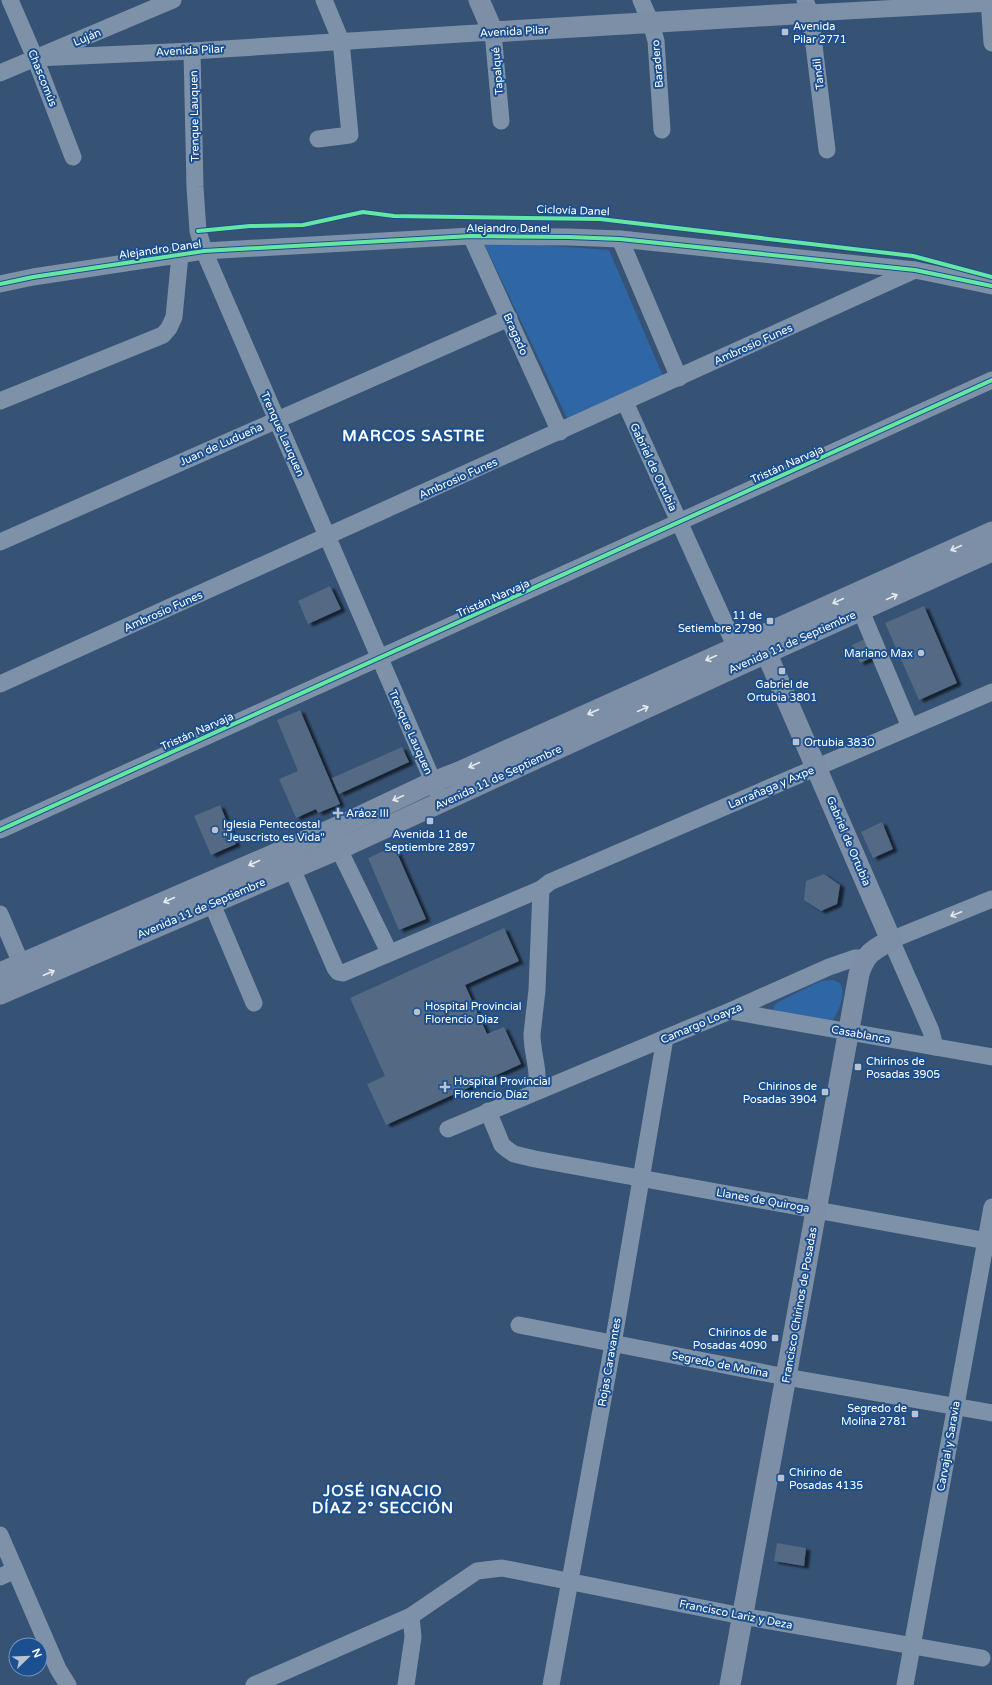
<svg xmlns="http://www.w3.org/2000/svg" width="992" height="1685" viewBox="0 0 992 1685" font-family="'Varela Round',sans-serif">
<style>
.green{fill:#2f66a5}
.building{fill:#526984;filter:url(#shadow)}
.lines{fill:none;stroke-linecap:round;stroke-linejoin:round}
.minor{stroke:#7d92a8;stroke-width:17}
.major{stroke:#7d8ea7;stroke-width:21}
.cycleway-casing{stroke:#1b4f8f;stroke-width:6}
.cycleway{stroke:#66e7a1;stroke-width:4}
.oneway{stroke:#e5e8ed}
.oneway2{stroke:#e5e9ee}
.poi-dot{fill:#b9c2ce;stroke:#1b4f8f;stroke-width:1.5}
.labels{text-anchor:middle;stroke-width:4;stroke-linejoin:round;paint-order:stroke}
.poi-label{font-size:11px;fill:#fff;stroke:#1b4f8f;text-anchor:start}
.street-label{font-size:11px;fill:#fff;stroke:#1b4f8f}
.district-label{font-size:15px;font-weight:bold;letter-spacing:1px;fill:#fff;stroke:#1b4f8f}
</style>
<defs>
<filter id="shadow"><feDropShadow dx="4.5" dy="2.5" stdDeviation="1" flood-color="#0009"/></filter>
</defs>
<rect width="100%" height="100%" fill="#365274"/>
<!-- green -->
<g class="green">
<polygon points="483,241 609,250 663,376 567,418"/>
<path d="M 833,980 C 836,981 840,982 841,985 C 846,993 838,1016 831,1021 L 773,1010 L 774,1006 L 778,1002 L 821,981 Z"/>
</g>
<!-- building -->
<g class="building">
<polygon points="330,586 341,609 308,624 298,601"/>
<polygon points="924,606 957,683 919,700 885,623"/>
<polygon points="865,639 873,657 860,663 852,645"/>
<polygon points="300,710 340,804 318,813 316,809 296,818 279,779 298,771 277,720"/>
<polygon points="402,747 409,762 339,794 332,778"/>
<polygon points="220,805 236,844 211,855 194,816"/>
<polygon points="882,822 893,849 873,858 861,832"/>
<polygon points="394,846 426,919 399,930 368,858"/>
<polygon points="824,874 840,885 837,904 821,911 804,900 806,881"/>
<polygon points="504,928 519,961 465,985 487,1034 504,1027 521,1064 386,1125 367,1084 385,1076 350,998"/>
<polygon points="777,1543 806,1548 804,1566 774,1561"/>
</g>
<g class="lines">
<!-- minor -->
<g class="minor">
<polyline points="10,0 35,58 73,157"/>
<polyline points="641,0 651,23 656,41 662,130"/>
<polyline points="805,0 810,13 827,150"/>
<polyline points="989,0 992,43"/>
<polyline points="810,13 992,3"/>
<polyline points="192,51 195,187 198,231 204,251 438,793"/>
<polyline points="35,58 192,51 493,32 501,121"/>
<polyline points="0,73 173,0"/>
<polyline points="318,139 350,135 341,41 324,0"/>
<polyline points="471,236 560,432"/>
<polyline points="620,239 679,378"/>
<polyline points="0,284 33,277 204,251 471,236 569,237 620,239 915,270 992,286"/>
<polyline points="0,401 163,335 169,328 174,317 180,255"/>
<polyline points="625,402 741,659"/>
<polyline points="0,542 509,318"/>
<polyline points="861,611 910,727"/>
<polyline points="0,684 915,270"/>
<polyline points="0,830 992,380"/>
<polyline points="333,837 389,952"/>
<polyline points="287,857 335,968 338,972 343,973 541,889 550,882 992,692"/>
<polyline points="207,892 254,1003"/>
<polyline points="0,914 26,975"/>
<polyline points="730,1011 992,1057"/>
<polyline points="935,1047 931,1031 891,940 992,899"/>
<path d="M 536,1091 C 540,1069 532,1055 532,1034 L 537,990 L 541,889"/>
<polyline points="488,1111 502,1145 508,1150 514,1154 535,1159 992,1242"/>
<polyline points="448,1129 730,1011 829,967 855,958 866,958"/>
<polyline points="519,1325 786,1377 992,1413"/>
<polyline points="0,1535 58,1669 68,1685"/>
<polyline points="0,1577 15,1570"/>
<polyline points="254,1685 411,1616 477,1571 502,1568 742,1616 982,1658"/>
<polyline points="406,1685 413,1637 411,1616"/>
<polyline points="551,1685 613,1344 665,1038"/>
<polyline points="905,1685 992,1207"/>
</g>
<!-- major -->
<g class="major">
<polyline points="479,0 493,32 810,13"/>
<polyline points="0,973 342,825 433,782 459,772 992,532"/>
<polyline points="0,994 350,844 744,663 992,551"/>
<path d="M 730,1685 L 859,974 C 865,954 873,950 891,940 L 759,636"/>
</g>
<defs>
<g id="cycleway">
<polyline points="198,231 250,226 303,225 363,212 394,216 600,219 913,256 992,277"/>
<polyline points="0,284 33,277 204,251 471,236 569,237 620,239 915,270 992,286"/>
<polyline points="0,830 992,380"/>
</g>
</defs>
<!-- cycleway casing -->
<use href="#cycleway" class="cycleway-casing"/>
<!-- cycleway -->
<use href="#cycleway" class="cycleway"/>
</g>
<!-- one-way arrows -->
<defs><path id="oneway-shaft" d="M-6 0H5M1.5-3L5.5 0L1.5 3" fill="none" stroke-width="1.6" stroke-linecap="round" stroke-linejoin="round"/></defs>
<g class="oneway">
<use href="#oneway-shaft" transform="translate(956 548) rotate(156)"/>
<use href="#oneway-shaft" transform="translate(892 597) rotate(-24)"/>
<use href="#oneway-shaft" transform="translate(838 601) rotate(155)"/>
<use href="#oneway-shaft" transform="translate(711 658) rotate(156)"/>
<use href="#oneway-shaft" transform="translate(643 709) rotate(-25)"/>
<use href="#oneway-shaft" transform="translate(593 712) rotate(156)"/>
<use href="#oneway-shaft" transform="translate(474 765) rotate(156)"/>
<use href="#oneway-shaft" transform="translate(398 798) rotate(155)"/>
<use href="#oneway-shaft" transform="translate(254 863) rotate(156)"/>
<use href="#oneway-shaft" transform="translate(169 900) rotate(156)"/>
<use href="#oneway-shaft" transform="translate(49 973) rotate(-23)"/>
</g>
<use class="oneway2" href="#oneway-shaft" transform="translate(956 914) rotate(158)"/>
<!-- markers -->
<g class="poi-dot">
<rect x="781" y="28" width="8" height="8" rx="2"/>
<rect x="766" y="617" width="8" height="8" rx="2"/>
<circle cx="921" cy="653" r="4"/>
<rect x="778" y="667" width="8" height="8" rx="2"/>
<rect x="792" y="738" width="8" height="8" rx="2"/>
<path d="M336 807h4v4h4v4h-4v4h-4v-4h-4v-4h4z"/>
<rect x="426" y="817" width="8" height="8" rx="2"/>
<circle cx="215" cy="830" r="4"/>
<circle cx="417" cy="1012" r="4"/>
<rect x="854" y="1063" width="8" height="8" rx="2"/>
<path d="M443 1081h4v4h4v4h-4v4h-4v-4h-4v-4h4z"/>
<rect x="821" y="1088" width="8" height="8" rx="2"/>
<rect x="771" y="1334" width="8" height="8" rx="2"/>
<rect x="911" y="1410" width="8" height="8" rx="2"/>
<rect x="777" y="1474" width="8" height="8" rx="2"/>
</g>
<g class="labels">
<!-- poi labels -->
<g class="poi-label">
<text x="793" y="30">Avenida<tspan x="793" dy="13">Pilar 2771</tspan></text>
<text x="762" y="619" text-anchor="end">11 de<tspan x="762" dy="13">Setiembre 2790</tspan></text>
<text x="913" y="657" text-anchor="end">Mariano Max</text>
<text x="782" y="688" text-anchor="middle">Gabriel de<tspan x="782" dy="13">Ortubia 3801</tspan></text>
<text x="804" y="746">Ortubia 3830</text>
<text x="346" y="817">Aráoz III</text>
<text x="223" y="828">Iglesia Pentecostal<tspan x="223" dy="13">"Jeuscristo es Vida"</tspan></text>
<text x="430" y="838" text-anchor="middle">Avenida 11 de<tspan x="430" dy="13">Septiembre 2897</tspan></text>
<text x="425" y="1010">Hospital Provincial<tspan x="425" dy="13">Florencio Diaz</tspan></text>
<text x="866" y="1065">Chirinos de<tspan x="866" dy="13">Posadas 3905</tspan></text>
<text x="454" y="1085">Hospital Provincial<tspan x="454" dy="13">Florencio Díaz</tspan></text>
<text x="817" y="1090" text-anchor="end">Chirinos de<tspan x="817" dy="13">Posadas 3904</tspan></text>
<text x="767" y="1336" text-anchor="end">Chirinos de<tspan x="767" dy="13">Posadas 4090</tspan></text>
<text x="907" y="1412" text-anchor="end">Segredo de<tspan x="907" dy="13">Molina 2781</tspan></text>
<text x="789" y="1476">Chirino de<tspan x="789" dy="13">Posadas 4135</tspan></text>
</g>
<!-- street labels -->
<g class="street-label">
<text transform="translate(514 31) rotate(-3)" y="4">Avenida Pilar</text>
<text transform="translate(87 37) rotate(-23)" y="4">Luján</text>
<text transform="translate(190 50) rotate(-3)" y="4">Avenida Pilar</text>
<text transform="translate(657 64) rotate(-95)" y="4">Baradero</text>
<text transform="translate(497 71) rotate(-95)" y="4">Tapalqué</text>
<text transform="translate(818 74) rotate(-97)" y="4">Tandil</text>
<text transform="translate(43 78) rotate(68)" y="4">Chascomús</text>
<text transform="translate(194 116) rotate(-91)" y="4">Trenque Lauquen</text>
<text transform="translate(573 210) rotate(2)" y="4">Ciclovía Danel</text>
<text x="508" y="232">Alejandro Danel</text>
<text transform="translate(160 249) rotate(-8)" y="4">Alejandro Danel</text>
<text transform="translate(516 334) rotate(66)" y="4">Bragado</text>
<text transform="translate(753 344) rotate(-24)" y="4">Ambrosio Funes</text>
<text transform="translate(283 434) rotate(66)" y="4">Trenque Lauquen</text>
<text transform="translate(221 444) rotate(-24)" y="4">Juan de Ludueña</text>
<text transform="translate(787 464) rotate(-24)" y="4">Tristán Narvaja</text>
<text transform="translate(654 467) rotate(65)" y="4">Gabriel de Ortubia</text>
<text transform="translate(458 478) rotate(-24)" y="4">Ambrosio Funes</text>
<text transform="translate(493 598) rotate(-24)" y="4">Tristán Narvaja</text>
<text transform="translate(163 611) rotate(-24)" y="4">Ambrosio Funes</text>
<text transform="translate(792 642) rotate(-24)" y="4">Avenida 11 de Septiembre</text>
<text transform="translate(197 731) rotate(-24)" y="4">Tristán Narvaja</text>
<text transform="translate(411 732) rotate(66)" y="4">Trenque Lauquen</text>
<text transform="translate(498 777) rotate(-25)" y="4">Avenida 11 de Septiembre</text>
<text transform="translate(771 787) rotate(-23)" y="4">Larrañaga y Axpe</text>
<text transform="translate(849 841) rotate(67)" y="4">Gabriel de Ortubia</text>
<text transform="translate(201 908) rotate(-23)" y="4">Avenida 11 de Septiembre</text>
<text transform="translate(701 1023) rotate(-23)" y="4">Camargo Loayza</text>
<text transform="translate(861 1034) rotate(10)" y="4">Casablanca</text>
<text transform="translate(763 1200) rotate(10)" y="4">Llanes de Quiroga</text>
<text transform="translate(799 1305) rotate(-80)" y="4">Francisco Chirinos de Posadas</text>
<text transform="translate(609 1362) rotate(-80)" y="4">Rojas Caravantes</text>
<text transform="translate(720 1364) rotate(11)" y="4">Segredo de Molina</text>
<text transform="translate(948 1446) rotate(-80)" y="4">Carvajal y Saravia</text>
<text transform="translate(736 1614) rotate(11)" y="4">Francisco Lariz y Deza</text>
</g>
<!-- district labels -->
<g class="district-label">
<text x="414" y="441">MARCOS SASTRE</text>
<text x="383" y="1496">JOSÉ IGNACIO<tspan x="383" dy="17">DÍAZ 2° SECCIÓN</tspan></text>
</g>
</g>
<!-- north arrow -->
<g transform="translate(28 1657) rotate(67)"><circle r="19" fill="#1b4f8f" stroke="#7695bc"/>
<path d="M0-3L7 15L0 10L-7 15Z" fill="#b9c2ce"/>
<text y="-6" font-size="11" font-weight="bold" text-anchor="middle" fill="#ffffff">N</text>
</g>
</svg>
